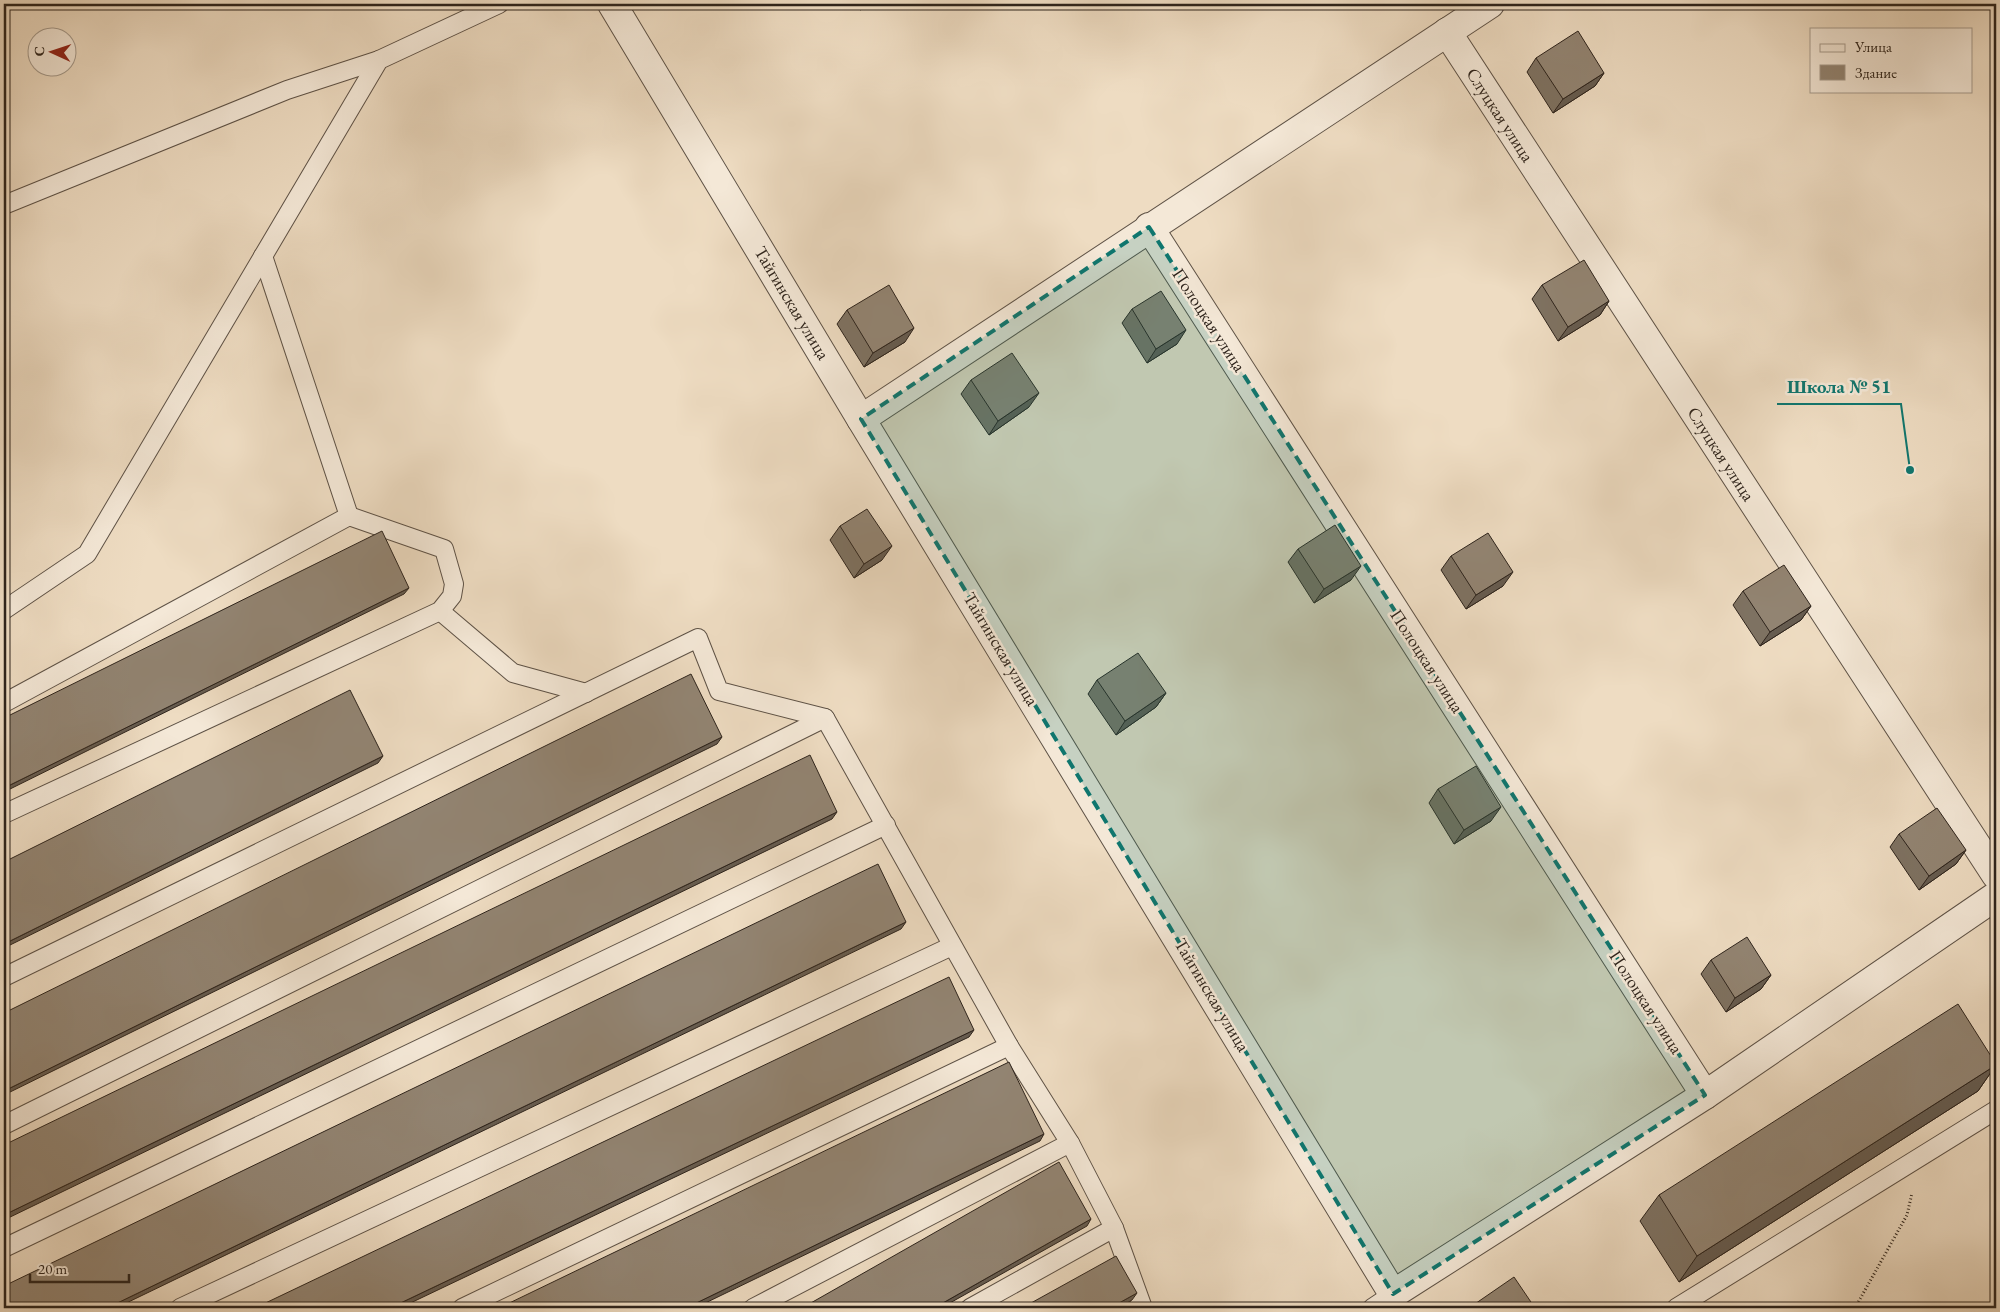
<svg xmlns="http://www.w3.org/2000/svg" width="2000" height="1312" viewBox="0 0 2000 1312" font-family="'EB Garamond',serif">
<style>
.lines{fill:none;stroke-linecap:round;stroke-linejoin:round}
.service-casing{stroke:#5e5246;stroke-width:20}
.minor-casing{stroke:#5e5246;stroke-width:30}
.path{stroke:#2e241c;stroke-width:3;stroke-dasharray:1 2.5;stroke-linecap:butt}
.service{stroke:#f4e8d7;stroke-width:18}
.minor{stroke:#f4e8d7;stroke-width:28}
.wall{fill:#7e7262;stroke:#2e241c}
.shaded-wall{fill:#665c50;stroke:#2e241c}
.building{fill:#928472;stroke:#2e241c}
.marked{fill:#0f766e;fill-opacity:0.2;stroke:#0f766e;stroke-width:4;stroke-dasharray:10 6;stroke-linejoin:round}
.labels{text-anchor:middle;stroke-width:5;stroke-linejoin:round;paint-order:stroke}
.street-label{font-size:18px;fill:#2e241c;stroke:#f4e8d7}
.leader{fill:none;stroke:#0f766e;stroke-width:2}
.callout-dot{fill:#0f766e;stroke:#f4e8d7;stroke-width:2}
.callout-label{font-size:19px;text-anchor:middle;font-weight:bold;fill:#0f766e;stroke:#f4e8d7;stroke-width:5;stroke-linejoin:round;paint-order:stroke}
</style>
<rect width="100%" height="100%" fill="#eedcc2"/>
<filter id="stains"><feTurbulence type="fractalNoise" baseFrequency=".004" numOctaves="4"/><feColorMatrix values="0 0 0 0 .2 0 0 0 0 .09 0 0 0 0 .02 0 0 0 .5 -.17"/></filter>
<radialGradient id="worn" r=".72"><stop offset=".6" stop-color="#630" stop-opacity="0"/><stop offset="1" stop-color="#630" stop-opacity=".3"/></radialGradient>
<g class="lines">
<defs>
<g id="service">
<polyline points="4,205 287,90 379,60"/>
<polyline points="263,256 349,516"/>
<polyline points="4,610 87,554 379,60 499,4"/>
<polyline points="440,611 513,673 586,693"/>
<polyline points="4,703 349,516 444,549 454,584 452,596 440,611 4,814"/>
<polyline points="4,977 698,638 719,691 825,718 1009,1046 1070,1143 1114,1228"/>
<polyline points="4,1125 825,718"/>
<polyline points="4,1248 886,825"/>
<polyline points="180,1308 952,946"/>
<polyline points="462,1308 1009,1046"/>
<polyline points="753,1308 1070,1143"/>
<polyline points="970,1308 1114,1228 1143,1308"/>
<polyline points="1372,1308 1393,1294"/>
<polyline points="1676,1308 1996,1110"/>
</g>
<g id="minor">
<polyline points="612,4 861,419 1393,1294 1705,1095 1996,896"/>
<polyline points="1447,32 1996,875"/>
<polyline points="1149,227 1705,1095"/>
<polyline points="861,419 1490,4"/>
</g>
</defs>
<!-- service casing -->
<use href="#service" class="service-casing"/>
<!-- minor casing -->
<use href="#minor" class="minor-casing"/>
<!-- path -->
<polyline class="path" points="1855,1308 1907,1215 1912,1193"/>
<!-- service -->
<use href="#service" class="service"/>
<!-- minor -->
<use href="#minor" class="minor"/>
</g>
<!-- wall -->
<g class="wall">
<polygon points="855,4 869,4 860,10"/>
<polygon points="1536,58 1604,73 1595,86 1553,113 1527,72"/>
<polygon points="1542,285 1609,301 1600,315 1558,341 1532,299"/>
<polygon points="1132,309 1177,344 1147,363 1122,323"/>
<polygon points="847,310 905,342 864,367 837,324"/>
<polygon points="1996,316 1996,338 1993,320"/>
<polygon points="971,380 1029,407 989,435 961,394"/>
<polygon points="840,526 882,560 854,578 830,540"/>
<polygon points="1298,549 1351,580 1314,603 1288,562"/>
<polygon points="1451,556 1503,586 1466,609 1441,570"/>
<polygon points="1743,591 1811,606 1801,620 1760,646 1733,605"/>
<polygon points="1097,680 1166,693 1156,707 1116,735 1088,694"/>
<polygon points="1438,789 1491,821 1454,844 1429,803"/>
<polygon points="1899,834 1966,850 1956,864 1919,890 1890,847"/>
<polygon points="1711,960 1771,975 1761,989 1726,1012 1701,974"/>
<polygon points="1996,1065 1978,1091 1679,1282 1640,1221 1659,1195"/>
</g>
<!-- shaded-wall -->
<g class="shaded-wall">
<polygon points="865,4 869,4 860,10"/>
<polygon points="1604,73 1595,86 1553,113 1563,99"/>
<polygon points="1609,301 1600,315 1558,341 1568,327"/>
<polygon points="914,328 905,342 864,367 873,353"/>
<polygon points="1186,330 1177,344 1147,363 1156,349"/>
<polygon points="1039,393 1029,407 989,435 998,421"/>
<polygon points="892,546 882,560 854,578 864,564"/>
<polygon points="1361,566 1351,580 1314,603 1324,589"/>
<polygon points="1513,572 1503,586 1466,609 1476,595"/>
<polygon points="409,588 404,594 4,792 4,788"/>
<polygon points="1811,606 1801,620 1760,646 1770,632"/>
<polygon points="1166,693 1156,707 1116,735 1125,721"/>
<polygon points="722,737 717,744 4,1095 4,1091"/>
<polygon points="383,756 378,763 4,948 4,944"/>
<polygon points="1501,807 1491,821 1454,844 1464,830"/>
<polygon points="837,812 832,819 4,1220 4,1215"/>
<polygon points="1966,850 1956,864 1919,890 1929,876"/>
<polygon points="906,922 901,929 116,1308 107,1308"/>
<polygon points="1771,975 1761,989 1726,1012 1735,998"/>
<polygon points="974,1030 969,1037 400,1308 390,1308"/>
<polygon points="1996,1065 1978,1091 1679,1282 1697,1256"/>
<polygon points="1044,1134 1040,1141 695,1308 686,1308"/>
<polygon points="1091,1219 1087,1226 941,1308 934,1308"/>
<polygon points="1137,1293 1132,1300 1118,1308 1110,1308"/>
</g>
<!-- building -->
<g class="building">
<polygon points="1578,31 1604,73 1563,99 1536,58"/>
<polygon points="1584,260 1609,301 1568,327 1542,285"/>
<polygon points="889,285 914,328 873,353 847,310"/>
<polygon points="1161,291 1186,330 1156,349 1132,309"/>
<polygon points="1012,353 1039,393 998,421 971,380"/>
<polygon points="867,509 892,546 864,564 840,526"/>
<polygon points="1335,525 1361,566 1324,589 1298,549"/>
<polygon points="382,531 409,588 4,788 4,718"/>
<polygon points="1488,533 1513,572 1476,595 1451,556"/>
<polygon points="1784,565 1811,606 1770,632 1743,591"/>
<polygon points="1138,653 1166,693 1125,721 1097,680"/>
<polygon points="691,674 722,737 4,1091 4,1013"/>
<polygon points="350,690 383,756 4,944 4,862"/>
<polygon points="810,755 837,812 4,1215 4,1145"/>
<polygon points="1476,766 1501,807 1464,830 1438,789"/>
<polygon points="1937,808 1966,850 1929,876 1899,834"/>
<polygon points="878,864 906,922 107,1308 4,1308 4,1286"/>
<polygon points="1747,937 1771,975 1735,998 1711,960"/>
<polygon points="949,977 974,1030 390,1308 255,1308"/>
<polygon points="1958,1004 1996,1064 1996,1065 1697,1256 1659,1195"/>
<polygon points="1009,1062 1044,1134 686,1308 499,1308"/>
<polygon points="1059,1162 1091,1219 934,1308 802,1308"/>
<polygon points="1116,1256 1137,1293 1110,1308 1022,1308"/>
<polygon points="1514,1277 1535,1308 1469,1308"/>
</g>
<!-- marked area -->
<path class="marked" d="M 1149,227 L 1705,1095 L 1393,1294 L 861,419 Z"/>
<g class="labels">
<!-- street labels -->
<g class="street-label">
<text transform="translate(1500 115) rotate(57)" y="6">Слуцкая улица</text>
<text transform="translate(792 303) rotate(59)" y="6">Тайгинская улица</text>
<text transform="translate(1209 320) rotate(57)" y="6">Полоцкая улица</text>
<text transform="translate(1721 454) rotate(57)" y="6">Слуцкая улица</text>
<text transform="translate(1001 649) rotate(59)" y="6">Тайгинская улица</text>
<text transform="translate(1427 661) rotate(57)" y="6">Полоцкая улица</text>
<text transform="translate(1212 995) rotate(59)" y="6">Тайгинская улица</text>
<text transform="translate(1646 1002) rotate(57)" y="6">Полоцкая улица</text>
</g>
</g>
<!-- callouts -->
<path class="leader" d="M1910 470L1901 404H1777"/>
<circle class="callout-dot" cx="1910" cy="470" r="5"/>
<g class="callout-label">
<text x="1839" y="393">Школа № 51</text>
</g>
<!-- margin -->
<rect width="2000" height="1312" fill="none" stroke="#eedcc2" stroke-width="20"/>
<rect x="5" y="5" width="1990" height="1302" fill="none" stroke="#2e241c" stroke-width="2.5"/>
<rect x="10" y="10" width="1980" height="1292" fill="none" stroke="#2e241c"/>
<!-- legend -->
<rect x="1810" y="28" width="162" height="65" fill="#f4e8d7" stroke="#a59a8c"/>
<rect x="1820" y="44" width="25" height="8" fill="#f4e8d7" stroke="#a59a8c"/>
<text x="1855" y="52" font-size="15" fill="#2e241c">Улица</text>
<rect x="1820" y="65" width="25" height="15" fill="#928472" stroke="#a59a8c"/>
<text x="1855" y="78" font-size="15" fill="#2e241c">Здание</text>
<!-- north arrow -->
<g transform="translate(52 52) rotate(273)"><circle r="24" fill="#f4e8d7" stroke="#a59a8c"/>
<path d="M0-4L9 19L0 12L-9 19Z" fill="#8f2418"/>
<text y="-8" font-size="14" font-weight="bold" text-anchor="middle" fill="#2e241c">С</text>
</g>
<!-- scale -->
<path d="M30 1274v8h99v-8" fill="none" stroke="#2e241c" stroke-width="2.5"/>
<text x="38" y="1274" font-size="15" fill="#2e241c" stroke="#f4e8d7" stroke-width="4" paint-order="stroke">20 m</text>
<rect width="100%" height="100%" filter="url(#stains)"/>
<rect width="100%" height="100%" fill="url(#worn)"/>
</svg>
